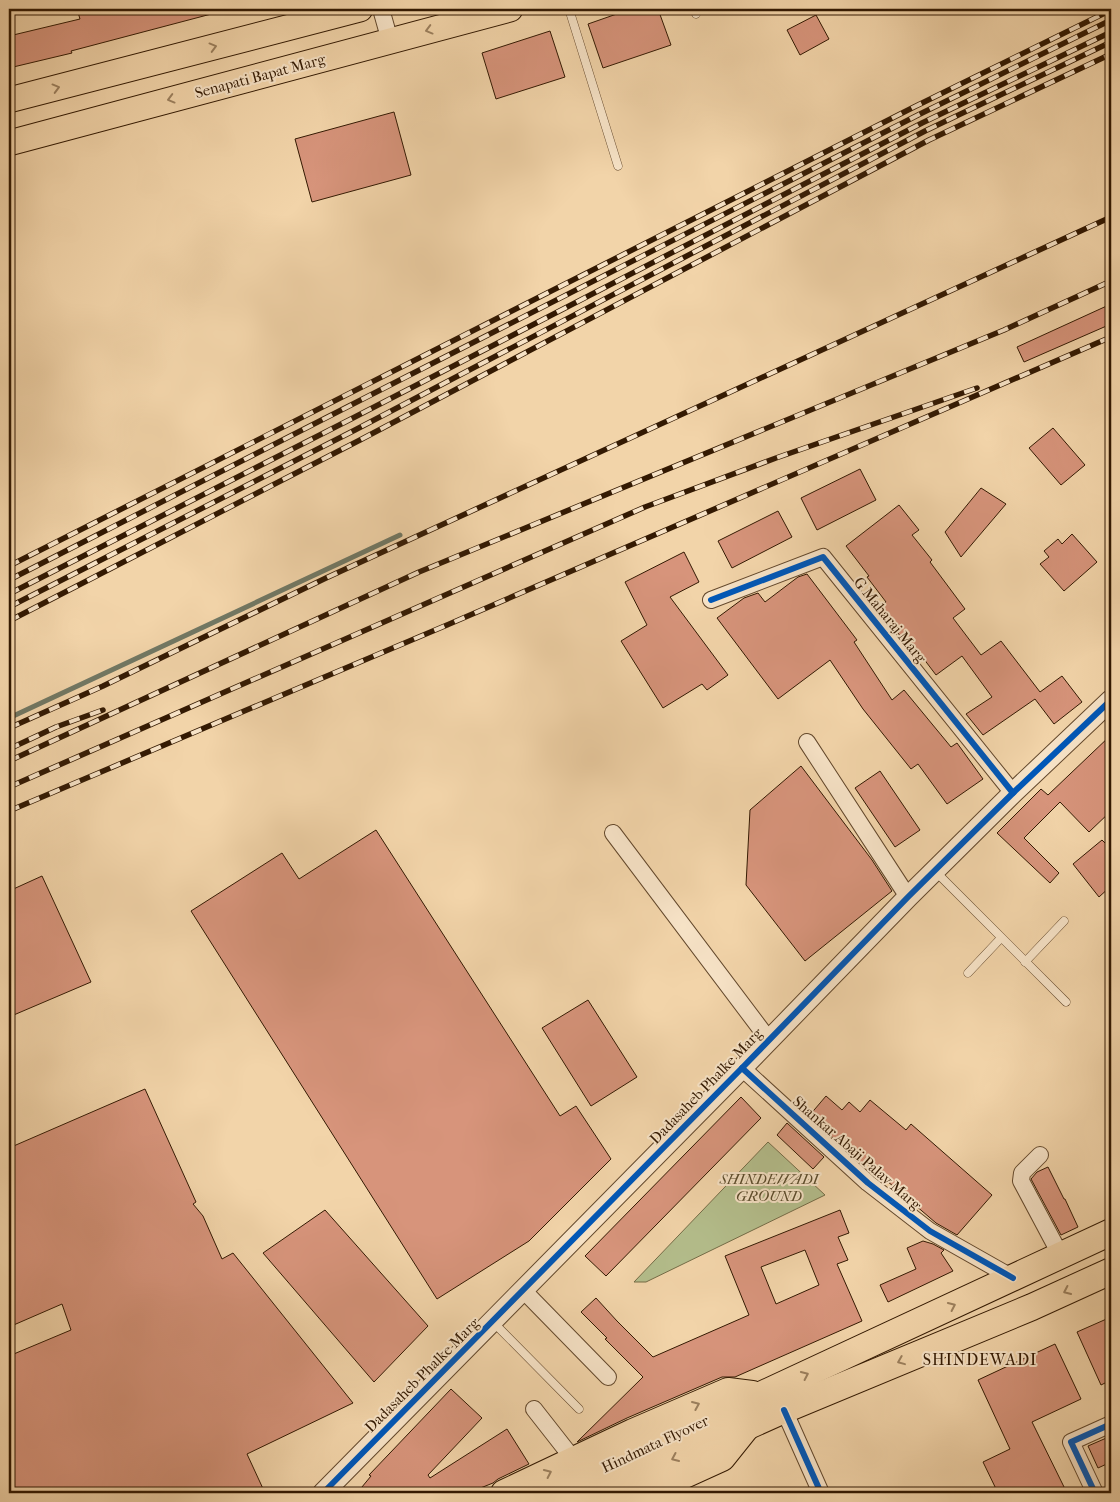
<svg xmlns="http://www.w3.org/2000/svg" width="1120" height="1502" viewBox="0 0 1120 1502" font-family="'IM FELL French Canon',serif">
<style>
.green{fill:#b4be8c;stroke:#746c47}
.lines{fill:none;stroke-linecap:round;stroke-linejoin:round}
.stream{stroke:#717864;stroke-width:5}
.building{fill:#d7947b;stroke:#331902;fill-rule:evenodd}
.service-casing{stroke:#63482c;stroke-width:9}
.minor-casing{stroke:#63482c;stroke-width:18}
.tertiary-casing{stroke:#63482c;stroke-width:22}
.primary-casing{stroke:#331902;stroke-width:27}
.trunk-casing{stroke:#331902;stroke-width:28}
.service{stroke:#f7e3c7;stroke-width:8}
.minor{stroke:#f7e3c7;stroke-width:16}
.tertiary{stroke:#f7e3c7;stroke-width:20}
.primary{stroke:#f2d4a9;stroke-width:25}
.trunk{stroke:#f2d4a9;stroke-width:26}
.rail-casing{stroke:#331902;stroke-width:5.5}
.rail{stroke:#f7e3c7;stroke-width:4;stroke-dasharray:11;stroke-linecap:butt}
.cycleway-casing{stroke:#f7e3c7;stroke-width:9}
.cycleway{stroke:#0057b8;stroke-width:6}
.oneway{stroke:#9c805e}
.labels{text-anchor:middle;stroke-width:4;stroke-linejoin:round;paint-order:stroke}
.street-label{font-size:15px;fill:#331902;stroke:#f7e3c7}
.park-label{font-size:15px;font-style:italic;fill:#5a4b2b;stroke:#f7e3c7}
.neighbourhood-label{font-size:16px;letter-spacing:1px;fill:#331902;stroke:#f7e3c7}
</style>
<rect width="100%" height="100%" fill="#f2d4a9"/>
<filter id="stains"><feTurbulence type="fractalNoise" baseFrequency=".004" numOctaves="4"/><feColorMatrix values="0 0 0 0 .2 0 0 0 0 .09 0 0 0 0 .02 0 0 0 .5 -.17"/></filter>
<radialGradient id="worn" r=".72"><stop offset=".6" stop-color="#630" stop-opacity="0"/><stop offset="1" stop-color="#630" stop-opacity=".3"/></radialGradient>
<!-- green -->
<polygon class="green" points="768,1142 825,1195 646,1282 634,1282"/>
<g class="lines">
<!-- stream -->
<polyline class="stream" points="9,718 400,535"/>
</g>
<!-- building -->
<g class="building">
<polygon points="77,9 215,9 215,13 71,51 72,53 9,68 9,36 80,19"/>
<polygon points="631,9 658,9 671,45 603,68 588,24"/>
<polygon points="816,15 829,39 800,55 787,30"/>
<polygon points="550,31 565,77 496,99 482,53"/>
<polygon points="394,112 411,175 312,202 295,139"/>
<polygon points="1111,304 1111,324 1024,362 1017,347"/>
<polygon points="1053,428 1085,465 1061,485 1029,448"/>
<polygon points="860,469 876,500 817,530 801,498"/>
<polygon points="981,488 1006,504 961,557 945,532"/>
<polygon points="899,505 919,530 912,535 932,560 930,562 965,609 953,618 981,655 1001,641 1040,692 1062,676 1082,702 1054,724 1035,699 983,735 966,714 992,697 962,656 936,675 914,646 910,649 879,608 886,602 867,577 869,576 846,546"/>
<polygon points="778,511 792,537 732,568 718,541"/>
<polygon points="1072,534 1097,562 1064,591 1040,564 1049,557 1044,551 1058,539 1062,544"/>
<polygon points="684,552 699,582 670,597 728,675 707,690 702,684 663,708 621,641 647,625 625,582"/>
<polygon points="807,574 857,640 854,642 892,700 904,690 951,747 957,743 983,779 947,804 918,764 911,769 863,709 830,660 778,699 717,618 744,598 758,593 765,602 798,577"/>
<polygon points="1111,735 1111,811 1089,832 1060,802 1024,838 1059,873 1050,883 997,833 1041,789 1048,795"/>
<polygon points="801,766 872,860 892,891 805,961 746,885 750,810"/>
<polygon points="880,771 920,830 895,847 855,788"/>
<polygon points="376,830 560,1116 576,1106 611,1159 529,1241 437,1299 191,911 282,853 299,879"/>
<polygon points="1102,840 1111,849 1111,886 1099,897 1073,864"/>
<polygon points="42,876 91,982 9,1017 9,891"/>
<polygon points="588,1000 637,1077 591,1106 542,1028"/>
<polygon points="145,1089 196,1202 193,1204 203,1216 222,1259 233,1253 353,1403 247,1454 265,1493 9,1493 9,1356 71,1330 62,1304 9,1327 9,1148"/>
<polygon points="826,1096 842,1110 849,1102 860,1112 870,1100 906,1130 911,1124 992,1195 957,1235 936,1223 866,1163 864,1166 809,1116"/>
<polygon points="741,1097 761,1118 606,1276 585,1256"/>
<polygon points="787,1123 824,1157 813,1169 777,1135"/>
<polygon points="1048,1167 1064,1199 1065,1199 1078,1227 1061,1235 1031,1179 1037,1172"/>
<polygon points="325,1210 428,1326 374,1382 263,1253"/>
<path d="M 840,1210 L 849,1233 L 838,1237 L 848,1260 L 837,1264 L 862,1321 L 735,1377 L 722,1377 L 627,1418 L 577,1442 L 643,1377 L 605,1339 L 607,1338 L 581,1312 L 596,1298 L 617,1321 L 653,1357 L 749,1315 L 725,1256 ZM 805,1250 L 819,1285 L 776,1304 L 761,1267 Z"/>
<polygon points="923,1241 933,1244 944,1250 941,1253 953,1271 888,1302 880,1285 916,1269 907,1248"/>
<polygon points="1111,1317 1111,1380 1101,1385 1077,1332"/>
<polygon points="1055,1344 1081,1399 1032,1422 1067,1493 998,1493 983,1462 1010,1449 978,1380"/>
<polygon points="451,1389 482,1418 428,1475 430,1478 507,1429 529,1464 498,1479 493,1483 468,1493 357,1493 371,1476 369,1475"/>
<polygon points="1111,1436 1111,1462 1098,1468 1088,1446"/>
</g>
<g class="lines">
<defs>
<g id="service">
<polyline points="569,9 618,166"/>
<polyline points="695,9 696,14"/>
<polyline points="936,872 1066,1002"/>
<polyline points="1025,962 1064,921"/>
<polyline points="968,973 1001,938"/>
<polyline points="493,1322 579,1409"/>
</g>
<g id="minor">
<polyline points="381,9 390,41"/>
<polyline points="711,600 823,557 1013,793"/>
<polyline points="807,742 908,897"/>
<polyline points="613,833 769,1040"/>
<polyline points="742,1068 868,1183 930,1231 1013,1278"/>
<polyline points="1040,1155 1022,1173 1021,1181 1061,1256"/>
<polyline points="523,1290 608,1377"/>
<polyline points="534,1409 574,1460"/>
<polyline points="784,1410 821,1493"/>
<polyline points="1095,1493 1071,1442 1111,1424"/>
</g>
<polyline id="tertiary" points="323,1493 742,1068 908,897 1013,793 1111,700"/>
<g id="primary">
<polyline points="9,100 360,9"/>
<polyline points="9,143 510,9"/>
</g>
<g id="trunk">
<polyline points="504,1493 633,1432 728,1391 752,1394"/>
<polyline points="550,1493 1111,1232"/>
<polyline points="599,1493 784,1410 1032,1307 1111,1271"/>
<polyline points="645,1493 722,1458 746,1428"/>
</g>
</defs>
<!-- service casing -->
<use href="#service" class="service-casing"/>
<!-- minor casing -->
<use href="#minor" class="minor-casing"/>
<!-- tertiary casing -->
<use href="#tertiary" class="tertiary-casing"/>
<!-- primary casing -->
<use href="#primary" class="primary-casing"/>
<!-- trunk casing -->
<use href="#trunk" class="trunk-casing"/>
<!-- service -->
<use href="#service" class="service"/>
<!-- minor -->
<use href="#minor" class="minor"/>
<!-- tertiary -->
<use href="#tertiary" class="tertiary"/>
<!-- primary -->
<use href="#primary" class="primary"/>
<!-- trunk -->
<use href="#trunk" class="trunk"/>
<defs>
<g id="rail">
<polyline points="9,566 914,107 1111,10"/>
<polyline points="9,580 918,115 1111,20"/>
<polyline points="9,594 351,419 922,123 1111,32"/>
<polyline points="9,607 355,430 925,131 1111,42"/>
<polyline points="9,621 360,440 929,140 1111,54"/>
<polyline points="9,728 103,686 326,578 1111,217"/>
<polyline points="9,749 56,727 103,710"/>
<polyline points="9,761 419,572 1004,330 1111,281"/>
<polyline points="9,787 645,507 776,458 977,388"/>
<polyline points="9,811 447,625 1111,337"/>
</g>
</defs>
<!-- rail casing -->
<use href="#rail" class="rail-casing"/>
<!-- rail -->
<use href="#rail" class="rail"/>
<defs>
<g id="cycleway">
<polyline points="711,600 823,557 1013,793"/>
<polyline points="742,1068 868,1183 930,1231 1013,1278"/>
<polyline points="784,1410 821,1493"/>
<polyline points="323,1493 742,1068 908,897 1013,793 1111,700"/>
<polyline points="1095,1493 1071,1442 1111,1424"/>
</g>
</defs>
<!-- cycleway casing -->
<use href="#cycleway" class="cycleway-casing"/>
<!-- cycleway -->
<use href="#cycleway" class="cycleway"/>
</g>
<!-- one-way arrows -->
<defs><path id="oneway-chevron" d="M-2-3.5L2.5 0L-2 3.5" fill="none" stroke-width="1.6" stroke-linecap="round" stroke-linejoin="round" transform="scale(1.25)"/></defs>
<g class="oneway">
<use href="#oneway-chevron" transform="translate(429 30) rotate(165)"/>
<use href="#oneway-chevron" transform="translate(213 47) rotate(-15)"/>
<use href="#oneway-chevron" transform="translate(56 88) rotate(-15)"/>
<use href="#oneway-chevron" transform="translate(171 99) rotate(165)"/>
<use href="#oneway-chevron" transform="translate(1067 1291) rotate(155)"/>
<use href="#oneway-chevron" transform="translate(952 1306) rotate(-25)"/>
<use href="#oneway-chevron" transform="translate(901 1361) rotate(158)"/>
<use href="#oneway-chevron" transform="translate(805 1375) rotate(-25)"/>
<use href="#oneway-chevron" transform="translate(696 1405) rotate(-23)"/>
<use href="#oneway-chevron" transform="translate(675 1458) rotate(156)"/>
<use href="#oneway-chevron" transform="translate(548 1473) rotate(-25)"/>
</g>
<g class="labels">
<!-- street labels -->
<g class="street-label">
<text transform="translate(260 76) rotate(-15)" y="5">Senapati Bapat Marg</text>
<text transform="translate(890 620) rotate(51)" y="5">G Maharaj Marg</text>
<text transform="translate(706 1086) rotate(-46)" y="5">Dadasaheb Phalke Marg</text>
<text transform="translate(857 1153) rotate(41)" y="5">Shankar Abaji Palav Marg</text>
<text transform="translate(422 1375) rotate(-45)" y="5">Dadasaheb Phalke Marg</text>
<text transform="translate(655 1444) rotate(-25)" y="5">Hindmata Flyover</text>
</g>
<!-- park labels -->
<g class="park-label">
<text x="769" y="1184">SHINDEWADI<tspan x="769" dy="17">GROUND</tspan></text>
</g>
<!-- neighbourhood labels -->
<g class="neighbourhood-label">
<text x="980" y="1365">SHINDEWADI</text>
</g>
</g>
<!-- margin -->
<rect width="1120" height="1502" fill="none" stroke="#f2d4a9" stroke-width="30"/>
<rect x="10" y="10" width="1100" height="1482" fill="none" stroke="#331902" stroke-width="2.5"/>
<rect x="15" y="15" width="1090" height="1472" fill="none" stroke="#331902"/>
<rect width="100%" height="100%" filter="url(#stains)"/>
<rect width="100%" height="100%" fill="url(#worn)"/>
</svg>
